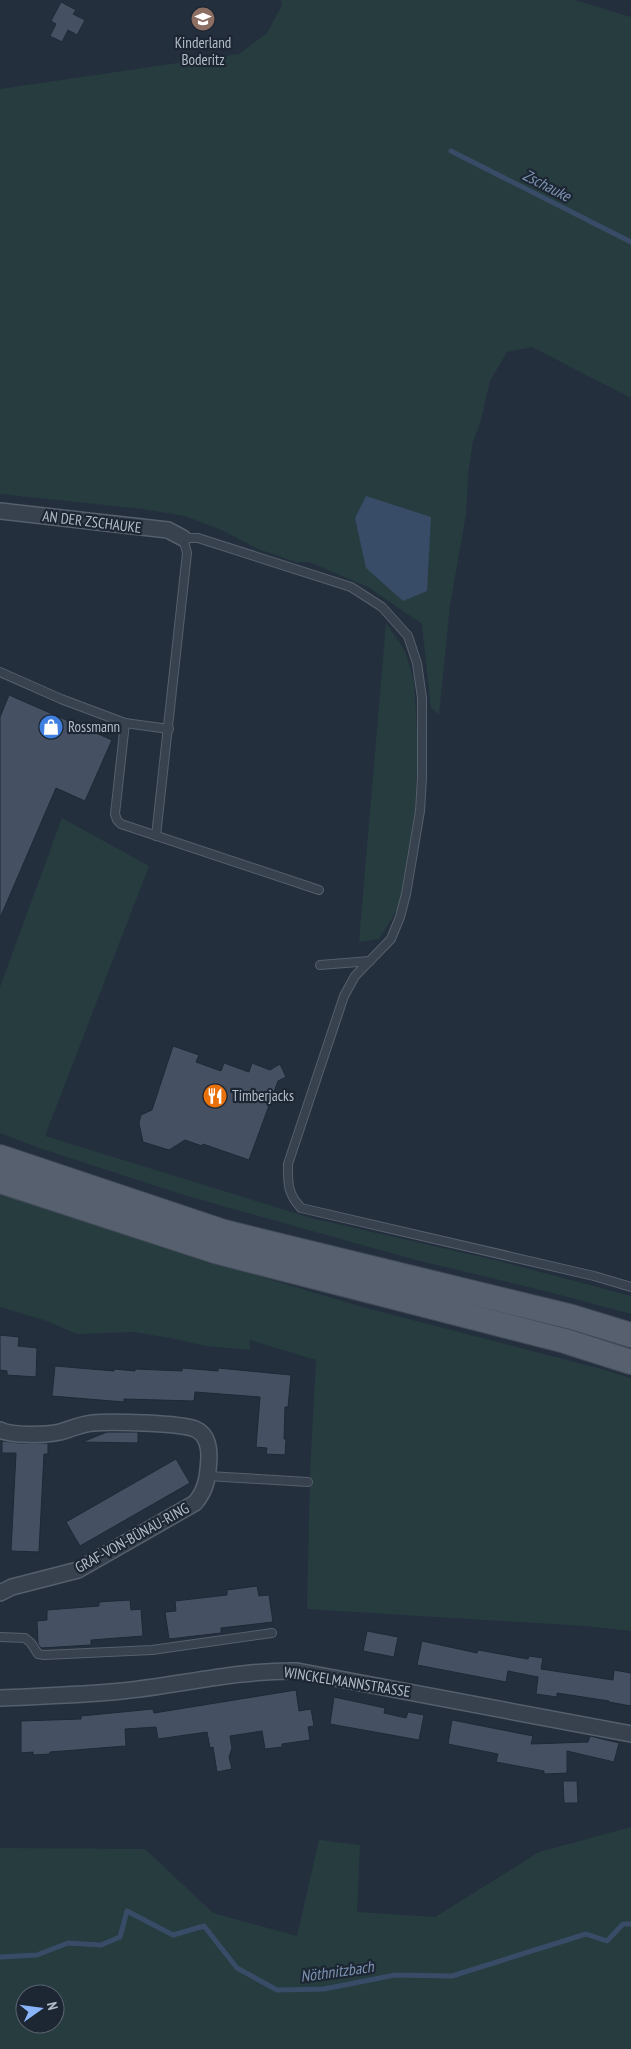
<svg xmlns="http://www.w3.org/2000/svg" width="631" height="2049" viewBox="0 0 631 2049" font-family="'PT Sans Narrow',sans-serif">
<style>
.green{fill:#263c3f;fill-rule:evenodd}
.water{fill:#394c67}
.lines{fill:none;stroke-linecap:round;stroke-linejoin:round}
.stream{stroke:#394c67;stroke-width:5}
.building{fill:#455162;stroke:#1f2835}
.service-casing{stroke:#565f6c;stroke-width:10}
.minor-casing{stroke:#565f6c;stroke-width:18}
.primary-casing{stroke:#414a57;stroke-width:26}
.service{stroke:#38414e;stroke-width:8}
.minor{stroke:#38414e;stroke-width:15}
.primary{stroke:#56606e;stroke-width:24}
.labels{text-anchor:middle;stroke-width:4.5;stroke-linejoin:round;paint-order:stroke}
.poi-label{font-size:15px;fill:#b4bcc9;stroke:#1d2633;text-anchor:start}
.street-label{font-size:15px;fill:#b4bcc9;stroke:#1d2633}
.water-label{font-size:16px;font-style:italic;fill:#7c92b1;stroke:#1d2633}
</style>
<rect width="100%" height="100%" fill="#242f3e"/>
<!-- green -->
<g class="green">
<polygon points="281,0 575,0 631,17 631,398 532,347 507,352 490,381 480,424 473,441 468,475 466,514 450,606 439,714 431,708 422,624 368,587 309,562 296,562 258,549 224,531 185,516 143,509 0,494 0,89 239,54 267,33 282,5"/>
<polygon points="386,623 405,651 414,681 418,750 415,812 399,907 379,939 359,942"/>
<polygon points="62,818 149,866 45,1136 311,1218 499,1261 631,1296 631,1314 549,1292 416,1260 187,1196 42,1149 0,1133 0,987"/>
<polygon points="0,1194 224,1266 366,1308 598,1368 631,1378 631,1631 584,1626 307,1609 310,1474 316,1360 250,1340 250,1350 206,1346 170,1338 134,1332 77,1334 47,1321 0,1307"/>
<path d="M 631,1827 L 631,2049 L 0,2049 L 0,1848 L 145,1849 L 213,1913 L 297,1936 L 319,1840 L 360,1845 L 357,1912 L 435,1917 L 539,1852 ZM 25,1994 L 55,1994 L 55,2024 L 25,2024 Z"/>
</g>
<!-- water -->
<polygon class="water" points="366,496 431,517 427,591 403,601 366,568 355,518"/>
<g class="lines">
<!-- stream -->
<g class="stream">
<polyline points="451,151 631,242"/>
<polyline points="0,1957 37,1955 68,1943 101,1945 120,1937 127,1911 173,1935 204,1926 237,1968 277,1990 324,1989 395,1975 452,1976 586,1934 607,1941 623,1924 631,1924"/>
</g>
</g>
<!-- building -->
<g class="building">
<polygon points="61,2 76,10 73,14 85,20 77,35 68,30 62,42 50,36 56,24 51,21"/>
<polygon points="9,695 112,740 85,801 56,788 0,918 0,717"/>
<polygon points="173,1046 199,1055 196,1062 221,1071 224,1063 249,1072 252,1063 270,1070 280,1064 286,1077 278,1081 249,1160 203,1144 202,1146 185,1140 169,1150 143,1142 139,1123 141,1115 152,1110"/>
<polygon points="0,1335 19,1337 18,1346 37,1348 36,1377 7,1375 7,1371 0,1370"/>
<polygon points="55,1366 114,1371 114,1369 135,1371 135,1369 182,1371 182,1368 218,1371 218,1368 291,1375 288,1407 285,1407 284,1439 286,1439 285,1455 266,1454 267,1448 256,1447 260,1397 195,1392 194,1401 124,1399 124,1402 52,1396"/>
<polygon points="107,1432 138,1432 138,1443 82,1442"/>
<polygon points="2,1441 20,1443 48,1443 48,1454 44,1454 39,1552 11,1551 16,1453 2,1453"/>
<polygon points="176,1459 190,1483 80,1546 66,1522"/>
<polygon points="257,1586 259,1596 269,1595 273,1622 221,1628 221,1633 169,1639 165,1612 176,1611 175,1601 227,1595 227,1590"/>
<polygon points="130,1600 131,1610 141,1609 143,1636 91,1640 91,1645 41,1648 38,1644 37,1621 47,1620 47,1610 99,1606 99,1602"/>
<polygon points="367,1631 398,1637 394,1657 363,1651"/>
<polygon points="422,1641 477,1653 478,1650 528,1659 529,1656 543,1658 541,1669 613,1680 614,1670 631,1673 631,1706 609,1702 609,1701 557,1693 557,1697 536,1694 538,1677 508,1671 506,1682 417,1665"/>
<polygon points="296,1690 299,1711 311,1709 314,1726 308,1727 310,1740 282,1744 282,1747 265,1749 262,1731 230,1736 232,1748 229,1757 232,1769 217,1772 213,1747 210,1748 207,1732 158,1739 156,1727 125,1729 126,1746 50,1752 50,1754 33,1755 33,1752 21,1753 21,1721 81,1719 81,1716 153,1709 154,1713"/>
<polygon points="334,1697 385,1708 384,1713 406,1718 408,1712 424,1715 419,1740 330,1724"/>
<polygon points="452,1720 533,1736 531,1744 588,1742 590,1736 619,1743 614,1762 567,1751 567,1773 544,1774 544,1771 496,1762 498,1754 448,1744"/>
<polygon points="563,1781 577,1781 578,1803 564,1803"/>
</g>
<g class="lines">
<defs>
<g id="service">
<polyline points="0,672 61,699 125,723 169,729"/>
<polyline points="125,723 115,814 117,820 121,824 319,890"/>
<path d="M 156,836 L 187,553 L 183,538 L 198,538 L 351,587 L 382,607 L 408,636 L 417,663 L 422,698 L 422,777 L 420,811 L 406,894 L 400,917 L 391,939 L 355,976 L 344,996 L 288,1164 C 288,1183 287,1193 301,1208 L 594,1276 L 631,1287"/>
<polyline points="320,965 370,961"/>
<polyline points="208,1476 308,1482"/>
<polyline points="0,1637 25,1638 31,1643 38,1654 44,1655 152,1650 272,1633"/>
</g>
<g id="minor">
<polyline points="0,511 168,530 183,538"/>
<path d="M 0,1430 C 12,1436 46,1435 60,1432 C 71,1429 81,1424 93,1423 C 110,1421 181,1423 195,1429 C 207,1434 209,1446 209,1457 C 208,1475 207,1489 195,1503 L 78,1570 L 12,1587 L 0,1593"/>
<path d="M 0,1698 C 41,1696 82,1695 122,1691 C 181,1685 238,1670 297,1671 L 631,1734"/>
</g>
<g id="primary">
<polyline points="0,1157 224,1232 572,1317 631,1335"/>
<polyline points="0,1181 218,1252 565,1341 631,1362"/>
</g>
</defs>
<!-- service casing -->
<use href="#service" class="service-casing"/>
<!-- minor casing -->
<use href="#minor" class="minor-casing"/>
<!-- primary casing -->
<use href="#primary" class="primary-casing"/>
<!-- service -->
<use href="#service" class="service"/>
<!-- minor -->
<use href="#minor" class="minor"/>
<!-- primary -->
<use href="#primary" class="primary"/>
</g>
<!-- icons -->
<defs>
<symbol id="school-disc" viewBox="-11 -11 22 22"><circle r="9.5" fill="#8d6e63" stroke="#1d2633"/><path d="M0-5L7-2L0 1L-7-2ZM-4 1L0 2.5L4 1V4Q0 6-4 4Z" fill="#fff"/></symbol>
<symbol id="shop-disc" viewBox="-11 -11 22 22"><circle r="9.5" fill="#3f7fe0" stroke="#1d2633"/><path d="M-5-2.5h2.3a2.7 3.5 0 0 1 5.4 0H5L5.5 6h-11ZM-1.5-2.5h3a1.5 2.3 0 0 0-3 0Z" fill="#fff"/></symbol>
<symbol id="restaurant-disc" viewBox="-11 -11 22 22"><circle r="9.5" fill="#e8710a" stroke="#1d2633"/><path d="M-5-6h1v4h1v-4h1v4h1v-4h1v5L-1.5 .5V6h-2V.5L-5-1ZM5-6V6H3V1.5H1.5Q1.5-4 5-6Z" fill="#fff"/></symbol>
</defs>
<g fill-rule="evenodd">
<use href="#school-disc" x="189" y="5" width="28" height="28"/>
<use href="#shop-disc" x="37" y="713" width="28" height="28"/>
<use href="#restaurant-disc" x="201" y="1082" width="28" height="28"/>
</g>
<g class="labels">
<!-- poi labels -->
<g class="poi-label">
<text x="203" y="48" text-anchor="middle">Kinderland<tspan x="203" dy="17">Boderitz</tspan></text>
<text x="68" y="732">Rossmann</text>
<text x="232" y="1101">Timberjacks</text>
</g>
<!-- street labels -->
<g class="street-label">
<text transform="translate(92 522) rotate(7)" y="5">AN DER ZSCHAUKE</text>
<text transform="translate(132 1538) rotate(-29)" y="5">GRAF-VON-BÜNAU-RING</text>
<text transform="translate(347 1682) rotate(9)" y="5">WINCKELMANNSTRASSE</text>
</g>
<!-- water labels -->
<g class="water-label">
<text transform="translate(547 185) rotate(27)" y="6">Zschauke</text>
<text transform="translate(337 1971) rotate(-8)" y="6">Nöthnitzbach</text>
</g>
</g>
<!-- north arrow -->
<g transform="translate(40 2009) rotate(76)"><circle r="24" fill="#1d2633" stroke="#59626f"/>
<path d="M0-4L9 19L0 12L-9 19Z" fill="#8ab4f8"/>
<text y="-8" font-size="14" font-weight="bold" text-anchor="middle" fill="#b4bcc9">N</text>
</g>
</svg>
